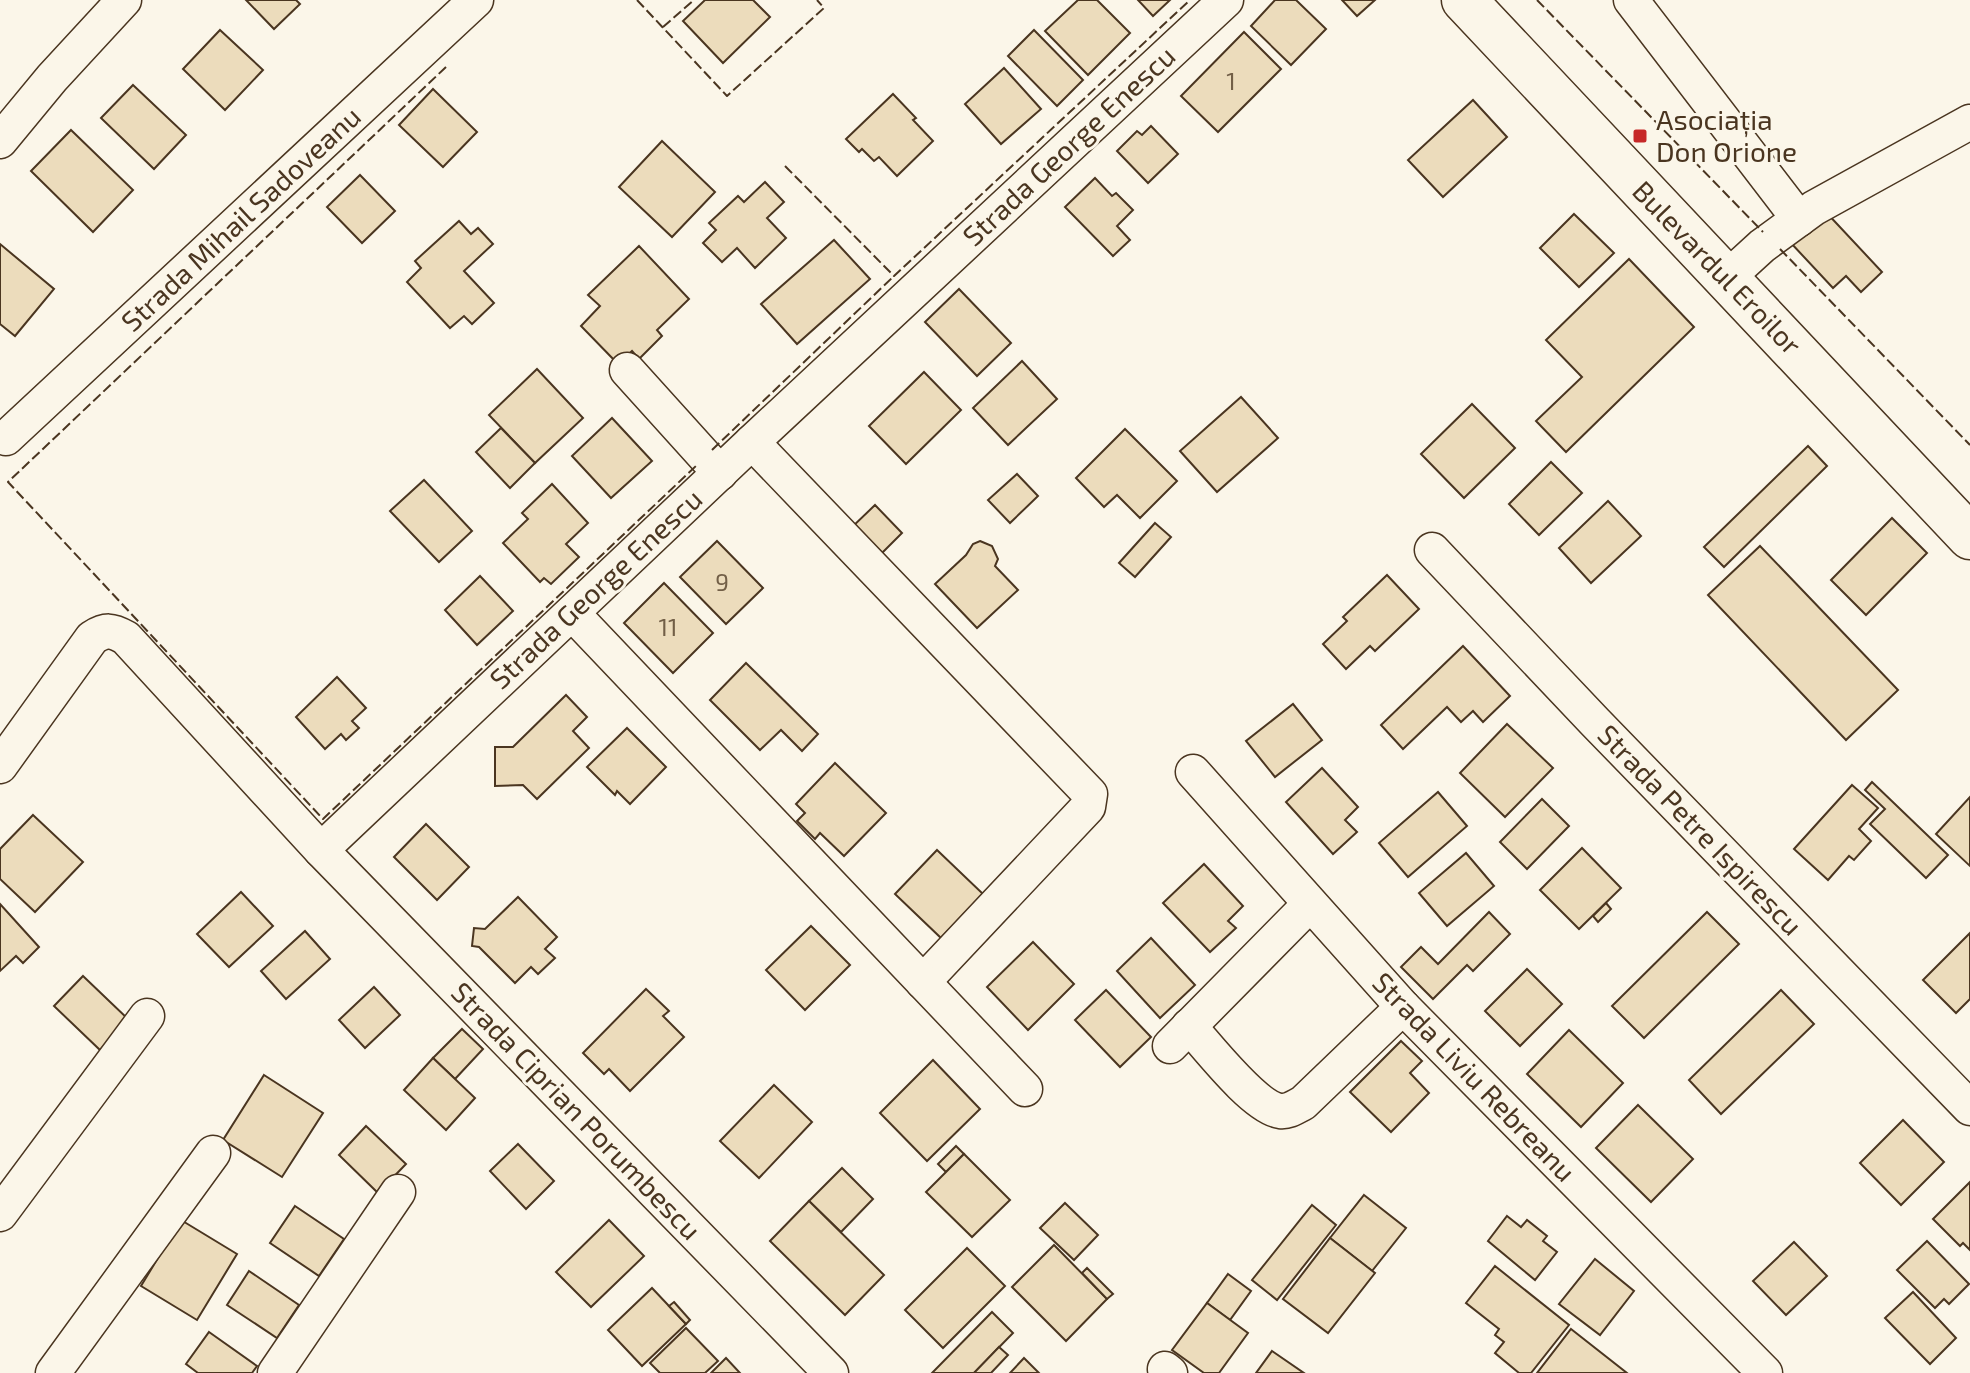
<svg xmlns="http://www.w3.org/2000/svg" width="1970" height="1373" viewBox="0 0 1970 1373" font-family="'Exo 2',sans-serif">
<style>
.building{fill:#ecdcbc;stroke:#4a3520;stroke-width:2}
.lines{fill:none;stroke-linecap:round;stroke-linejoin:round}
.minor-casing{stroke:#4a3520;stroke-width:37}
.major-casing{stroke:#4a3520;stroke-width:47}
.minor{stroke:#fbf6e9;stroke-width:34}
.major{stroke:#fbf6e9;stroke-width:44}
.fence{stroke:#4a3520;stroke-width:2;stroke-dasharray:10 4;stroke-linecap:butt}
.poi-dot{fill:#c62828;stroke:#fbf6e9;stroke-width:3}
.labels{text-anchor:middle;stroke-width:6;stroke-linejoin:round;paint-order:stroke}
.number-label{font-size:24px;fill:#725f47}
.poi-label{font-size:28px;fill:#4a3520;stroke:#fbf6e9;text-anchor:start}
.street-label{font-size:28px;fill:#4a3520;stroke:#fbf6e9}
</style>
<rect width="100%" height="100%" fill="#fbf6e9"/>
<!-- building -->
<g class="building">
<polygon points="246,0 296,0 300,4 274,29"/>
<polygon points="705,0 753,0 770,17 723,63 683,21"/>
<polygon points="1078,0 1097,0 1130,33 1088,75 1045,31"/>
<polygon points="1138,0 1170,0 1153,16"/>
<polygon points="1275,0 1296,0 1326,29 1291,65 1251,26"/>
<polygon points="1342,0 1375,0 1357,16"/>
<polygon points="220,30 263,70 225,110 183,69"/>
<polygon points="1034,30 1083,80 1057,106 1008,56"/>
<polygon points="1244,32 1281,69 1218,132 1181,96"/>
<polygon points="1004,68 1041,109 1001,144 965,104"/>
<polygon points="133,85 186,135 154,169 101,118"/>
<polygon points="433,89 477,132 443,167 399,125"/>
<polygon points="893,94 916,118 913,120 933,141 897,176 879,157 874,161 862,149 859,152 846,139"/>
<polygon points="1473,100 1507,137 1443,197 1408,160"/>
<polygon points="1151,126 1178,154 1148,183 1117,151 1137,131 1142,135"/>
<polygon points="71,130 133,190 93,232 31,171"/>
<polygon points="662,141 715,192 672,237 619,187"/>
<polygon points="360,175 395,211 362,243 327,207"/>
<polygon points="1095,178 1112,196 1116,193 1133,210 1117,226 1130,240 1113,256 1065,207"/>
<polygon points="765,182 784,202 767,218 786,238 755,268 737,248 722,262 703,243 716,230 709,223 738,196 744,202"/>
<polygon points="1824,210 1882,272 1861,292 1846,276 1833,288 1790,242"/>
<polygon points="1574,214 1614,253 1579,287 1540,248"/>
<polygon points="459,221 471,234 478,228 493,244 464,271 494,303 472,324 464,316 450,328 407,282 421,268 415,261"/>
<polygon points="834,240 870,279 797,344 761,304"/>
<polygon points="0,244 54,289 15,336 0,324"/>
<polygon points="639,246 689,299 657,330 662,336 639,359 632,351 618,364 581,326 600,306 588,295"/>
<polygon points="1629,259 1694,327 1566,452 1536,421 1582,377 1546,340"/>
<polygon points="959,289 1011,343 977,376 925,322"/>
<polygon points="1022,361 1057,399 1008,445 973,408"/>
<polygon points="537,369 583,418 535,463 489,415"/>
<polygon points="924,372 961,410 906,464 869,426"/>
<polygon points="1241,397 1278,438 1217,492 1180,451"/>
<polygon points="1472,404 1515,448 1464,498 1421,454"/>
<polygon points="612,418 652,461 611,498 572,456"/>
<polygon points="501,428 535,463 510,488 476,452"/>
<polygon points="1125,429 1177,481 1140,518 1117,495 1104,507 1076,478"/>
<polygon points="1808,446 1827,466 1724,567 1704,547"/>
<polygon points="1551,462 1582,493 1539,535 1509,504"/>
<polygon points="1017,474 1038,496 1010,523 988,500"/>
<polygon points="424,480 472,531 439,562 390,511"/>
<polygon points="552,484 588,523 566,544 579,557 551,584 544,578 540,582 503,543 528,519 522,513"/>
<polygon points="1608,501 1641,536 1591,583 1559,548"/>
<polygon points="875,505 902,533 877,558 850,529"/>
<polygon points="1892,518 1927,553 1866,615 1831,580"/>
<polygon points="1155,523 1171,537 1135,577 1119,563"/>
<polygon points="717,541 763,588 726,624 680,577"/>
<polygon points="980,541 992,546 998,559 995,566 1018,590 977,628 935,584 966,555 973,544"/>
<polygon points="1760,546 1898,690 1846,740 1708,595"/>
<polygon points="1387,575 1419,609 1375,651 1370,646 1346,669 1323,644 1347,621 1343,617"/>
<polygon points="480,576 513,611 477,645 445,610"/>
<polygon points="664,583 713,633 673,673 624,623"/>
<polygon points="1463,646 1510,696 1483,722 1473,711 1461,722 1447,707 1403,749 1381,725"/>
<polygon points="746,663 818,734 802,751 781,730 760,750 710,700"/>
<polygon points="337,677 366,708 352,721 359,728 346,740 341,734 325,749 296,717"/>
<polygon points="566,695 587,717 573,731 589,748 537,799 523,785 495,786 495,747 513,747"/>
<polygon points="1293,704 1322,740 1275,777 1246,741"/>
<polygon points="1507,724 1553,768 1505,817 1460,773"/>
<polygon points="627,728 666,767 630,804 617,791 615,795 587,767"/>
<polygon points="835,763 886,813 844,856 820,833 815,839 797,821 805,813 796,804"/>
<polygon points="1322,768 1358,807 1345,820 1357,832 1333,854 1286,802"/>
<polygon points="1872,782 1948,855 1926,878 1870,824 1885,809 1865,790"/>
<polygon points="1852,785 1878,808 1859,829 1871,841 1854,860 1849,856 1828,880 1794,849"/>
<polygon points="1438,792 1467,826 1408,877 1379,843"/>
<polygon points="1970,797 1970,866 1936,834"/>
<polygon points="1542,799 1569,826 1527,869 1500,842"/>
<polygon points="33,815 83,862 35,912 0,879 0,849"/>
<polygon points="426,824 469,867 437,900 394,857"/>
<polygon points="1582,848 1621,888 1579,929 1540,890"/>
<polygon points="937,850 983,894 941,938 895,894"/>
<polygon points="1466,853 1494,886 1447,926 1419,893"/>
<polygon points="1204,864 1243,906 1228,921 1236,928 1210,952 1163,903"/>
<polygon points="241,892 273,926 229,967 197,934"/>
<polygon points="518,897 557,937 545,949 555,958 538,974 531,967 515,983 479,947 472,946 474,928 485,929"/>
<polygon points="1606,903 1611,909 1598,922 1593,916"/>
<polygon points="0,904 39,947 23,963 16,956 0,971"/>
<polygon points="1489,912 1510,934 1473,971 1467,965 1433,999 1401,967 1421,947 1438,964"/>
<polygon points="1707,912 1739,944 1644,1038 1612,1006"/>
<polygon points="811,926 850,965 805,1010 766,970"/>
<polygon points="305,931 330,959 286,999 261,971"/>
<polygon points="1970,933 1970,999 1956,1013 1923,980"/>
<polygon points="1151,938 1195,985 1160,1018 1117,971"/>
<polygon points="1033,942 1074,984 1028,1030 987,987"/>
<polygon points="1527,969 1562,1004 1520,1046 1485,1011"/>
<polygon points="83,976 129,1020 100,1050 54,1006"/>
<polygon points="374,987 400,1015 365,1048 339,1020"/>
<polygon points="646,989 669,1011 663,1016 684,1037 630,1091 609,1069 604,1074 583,1053"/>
<polygon points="1106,990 1151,1037 1120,1067 1075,1020"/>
<polygon points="1781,990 1814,1024 1721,1114 1689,1080"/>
<polygon points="462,1029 483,1049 455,1079 433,1058"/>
<polygon points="1569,1030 1623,1083 1581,1127 1527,1074"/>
<polygon points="1401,1041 1422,1061 1410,1073 1429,1093 1391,1132 1350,1092"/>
<polygon points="433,1058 475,1098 446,1130 404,1090"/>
<polygon points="933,1060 980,1109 927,1161 880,1113"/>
<polygon points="264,1075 323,1113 282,1177 223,1140"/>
<polygon points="774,1085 812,1122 759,1178 720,1141"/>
<polygon points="1638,1105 1693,1159 1651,1202 1596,1148"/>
<polygon points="1903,1120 1944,1162 1901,1205 1860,1163"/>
<polygon points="366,1126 406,1164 378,1193 339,1155"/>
<polygon points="518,1144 554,1181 526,1209 490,1171"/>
<polygon points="956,1146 964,1154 946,1172 938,1164"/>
<polygon points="964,1154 1010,1200 972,1237 926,1192"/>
<polygon points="842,1168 873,1199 841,1232 809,1201"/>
<polygon points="1970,1182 1970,1250 1963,1243 1960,1246 1933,1219"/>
<polygon points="1364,1195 1406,1228 1372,1271 1330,1238"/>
<polygon points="809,1201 884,1275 845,1315 770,1241"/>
<polygon points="1065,1203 1098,1235 1074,1260 1040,1228"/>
<polygon points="1312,1205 1336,1225 1277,1300 1252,1280"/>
<polygon points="295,1206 344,1239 319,1276 270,1243"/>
<polygon points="1507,1216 1521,1227 1527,1220 1547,1236 1543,1241 1557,1252 1535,1280 1488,1241"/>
<polygon points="181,1220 237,1254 197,1320 141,1286"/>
<polygon points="609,1220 644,1256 591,1307 556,1272"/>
<polygon points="1330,1238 1375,1273 1328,1333 1283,1299"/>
<polygon points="1927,1241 1969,1284 1949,1304 1944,1299 1935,1308 1897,1270"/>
<polygon points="1794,1242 1827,1276 1786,1315 1753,1281"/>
<polygon points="1054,1245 1107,1299 1066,1341 1012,1287"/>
<polygon points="967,1248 1005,1286 943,1348 905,1310"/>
<polygon points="1595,1259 1634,1291 1600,1335 1559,1304"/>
<polygon points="1495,1266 1569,1325 1531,1373 1519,1373 1495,1353 1504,1342 1495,1335 1499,1329 1466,1303"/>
<polygon points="1087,1268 1113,1294 1107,1299 1082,1273"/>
<polygon points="249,1271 299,1305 277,1338 227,1305"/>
<polygon points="1228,1274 1251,1291 1230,1320 1207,1303"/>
<polygon points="652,1288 686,1324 642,1366 608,1330"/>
<polygon points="1913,1292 1956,1338 1930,1364 1885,1318"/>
<polygon points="674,1302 690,1320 686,1324 669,1306"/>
<polygon points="1207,1303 1248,1333 1219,1373 1204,1373 1172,1350"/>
<polygon points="992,1312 1013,1333 974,1373 932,1373"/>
<polygon points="686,1328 718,1361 705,1373 660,1373 650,1363"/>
<polygon points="1571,1329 1627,1373 1537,1373"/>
<polygon points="209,1332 257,1366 252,1373 198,1373 186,1364"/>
<polygon points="999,1347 1008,1355 991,1373 974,1373"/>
<polygon points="1272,1351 1304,1373 1256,1373"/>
<polygon points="726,1358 740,1373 711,1373"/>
<polygon points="1024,1358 1039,1373 1010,1373"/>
</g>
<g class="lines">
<defs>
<g id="minor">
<polyline points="1631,0 1799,219"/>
<polyline points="0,141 52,78 124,0"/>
<polyline points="1727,278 1762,246 1814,208 1970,122"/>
<polyline points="627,370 720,473"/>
<polyline points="6,438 476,0"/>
<polyline points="752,442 1090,794 1088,807 923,982"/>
<polyline points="1432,550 1595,722 1970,1108"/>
<polyline points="572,613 1025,1089"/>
<path d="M 0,766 L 92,638 C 106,629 112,630 126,638 L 321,850 L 752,442 L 1226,0"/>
<polyline points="1193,772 1403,1007 1765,1373"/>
<polyline points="321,850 831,1373"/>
<path d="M 1189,1026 C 1208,1047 1254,1107 1280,1111 C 1289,1112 1295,1107 1303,1103 L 1403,1007"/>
<polyline points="1170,1046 1310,904"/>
<polyline points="0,1214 147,1016"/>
<polyline points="1165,1369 1170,1373"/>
<polyline points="53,1373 213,1153"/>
<polyline points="275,1373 398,1192"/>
</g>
<polyline id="major" points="1464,0 1970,537"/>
</defs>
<!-- minor casing -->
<use href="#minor" class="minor-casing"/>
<!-- major casing -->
<use href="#major" class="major-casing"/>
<!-- minor -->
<use href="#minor" class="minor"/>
<!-- major -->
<use href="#major" class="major"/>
<!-- fence -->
<g class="fence">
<polyline points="637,0 727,96 824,8 817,0"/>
<polyline points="1537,0 1763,232"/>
<polyline points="663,27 694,0"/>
<polyline points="446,67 8,482 323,819 698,464"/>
<polyline points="785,166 894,276 1190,0"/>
<polyline points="1780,249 1970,445"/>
<polyline points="712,450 894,276"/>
</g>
</g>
<!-- markers -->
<rect class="poi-dot" x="1632" y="128" width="16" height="16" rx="4"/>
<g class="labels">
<!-- number labels -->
<g class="number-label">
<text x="1231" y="90">1</text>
<text x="722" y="591">9</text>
<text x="668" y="636">11</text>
</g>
<!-- poi labels -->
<g class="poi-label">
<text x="1656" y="130">Asociația<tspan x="1656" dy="32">Don Orione</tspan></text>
</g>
<!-- street labels -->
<g class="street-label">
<text transform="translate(1069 146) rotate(-43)" y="10">Strada George Enescu</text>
<text transform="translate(241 219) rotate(-43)" y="10">Strada Mihail Sadoveanu</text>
<text transform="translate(1717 268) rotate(46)" y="10">Bulevardul Eroilor</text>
<text transform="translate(596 589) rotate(-43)" y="10">Strada George Enescu</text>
<text transform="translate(1700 830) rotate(46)" y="10">Strada Petre Ispirescu</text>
<text transform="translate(1474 1077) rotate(46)" y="10">Strada Liviu Rebreanu</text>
<text transform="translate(576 1111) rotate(46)" y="10">Strada Ciprian Porumbescu</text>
</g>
</g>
</svg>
